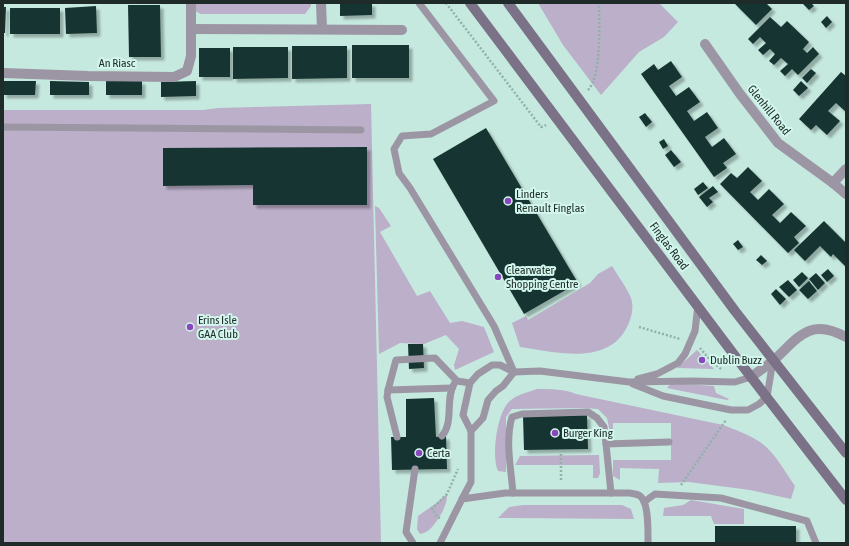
<svg xmlns="http://www.w3.org/2000/svg" width="849" height="546" viewBox="0 0 849 546" font-family="'Asap Condensed',sans-serif">
<style>
.green{fill:#bbafc9}
.building{fill:#183630;filter:url(#shadow)}
.lines{fill:none;stroke-linecap:round;stroke-linejoin:round}
.path{stroke:#93b0a8;stroke-width:2.5;stroke-dasharray:2 2;stroke-linecap:butt}
.lane{stroke:#9c96a4;stroke-width:7}
.street{stroke:#9c96a4;stroke-width:10}
.secondary{stroke:#7c7287;stroke-width:10}
.poi-dot{fill:#8847bc;stroke:#d3f6ed;stroke-width:1.5}
.labels{text-anchor:middle;stroke-width:4;stroke-linejoin:round;paint-order:stroke}
.street-label{font-size:12px;fill:#1e2b28;stroke:#d3f6ed}
.poi-label{font-size:12px;fill:#1e2b28;stroke:#d3f6ed;text-anchor:start}
</style>
<defs>
<filter id="shadow"><feDropShadow dx="3.5" dy="3.5" stdDeviation="1" flood-color="#0004"/></filter>
</defs>
<rect width="100%" height="100%" fill="#c6e9df"/>
<!-- green -->
<g class="green">
<polygon points="193,3 311,3 311,6 305,14 201,14 195,11"/>
<polygon points="538,3 659,3 678,22 664,37 639,52 601,95 563,45"/>
<polygon points="371,104 381,543 3,543 3,110 203,110 218,108"/>
<polygon points="375,206 379,208 391,226 380,232 417,296 430,291 450,323 462,321 484,327 494,352 455,370 454,365 459,349 446,335 424,344 400,343 379,354"/>
<path d="M 612,266 C 618,276 627,288 631,298 C 634,307 632,316 628,325 C 609,367 556,352 520,347 L 512,323 L 526,316 L 528,320 L 590,283 L 598,274 Z"/>
<polygon points="697,350 714,369 677,368"/>
<polygon points="671,383 714,386 716,393 729,399 727,400 667,388"/>
<path d="M 537,389 C 551,389 564,389 576,394 L 723,425 C 736,430 748,434 760,442 C 775,452 785,472 795,486 L 791,499 L 750,490 L 689,482 L 658,483 L 659,469 L 620,468 L 620,480 L 613,476 L 613,460 L 671,460 L 671,423 L 613,423 L 613,433 L 610,433 L 607,418 L 598,409 L 583,408 L 512,409 L 506,417 L 506,472 L 498,471 C 491,456 497,410 511,400 C 518,394 529,392 537,389 Z"/>
<polygon points="599,455 600,473 598,478 593,478 593,465 515,465 520,456"/>
<path d="M 447,494 C 448,505 437,523 429,530 C 427,532 423,533 420,534 L 417,529 L 418,516 L 435,504 Z"/>
<polygon points="691,500 744,509 744,524 714,524 711,516 663,516 664,508 683,505"/>
<polygon points="523,505 622,505 631,509 634,519 498,518 509,507"/>
</g>
<!-- building -->
<g class="building">
<polygon points="340,3 372,3 372,15 340,16"/>
<polygon points="734,3 766,3 772,9 756,25"/>
<polygon points="802,3 811,3 814,6 809,10"/>
<polygon points="128,5 160,5 161,57 129,57"/>
<polygon points="96,6 97,33 66,34 65,8"/>
<polygon points="3,7 6,7 5,33 3,33"/>
<rect x="10" y="8" width="50" height="26"/>
<polygon points="827,16 832,22 826,28 821,22"/>
<polygon points="770,17 781,27 787,21 809,42 803,49 807,53 813,47 819,54 798,75 792,69 785,76 780,71 788,64 781,58 774,65 769,61 775,54 770,49 763,55 758,50 766,43 760,37 753,44 748,39"/>
<rect x="352" y="45" width="57" height="33"/>
<polygon points="292,46 347,46 347,78 292,79"/>
<polygon points="233,47 288,47 288,78 233,79"/>
<rect x="199" y="48" width="31" height="29"/>
<polygon points="671,61 682,77 669,86 676,96 689,87 700,102 687,111 694,121 707,112 718,128 705,137 712,147 724,138 736,154 723,163 727,168 714,177 641,74 654,64 658,70"/>
<polygon points="811,69 816,73 807,83 802,78"/>
<polygon points="841,72 846,76 846,112 836,103 828,111 840,121 827,135 816,125 811,130 799,119"/>
<polygon points="3,81 36,81 35,95 3,95"/>
<polygon points="50,81 89,82 89,95 50,95"/>
<rect x="106" y="81" width="36" height="14"/>
<polygon points="196,81 196,96 161,97 161,82"/>
<polygon points="801,81 808,88 799,96 793,90"/>
<polygon points="645,113 652,122 646,127 639,117"/>
<polygon points="486,128 578,283 524,314 433,159"/>
<polygon points="664,139 668,146 663,149 659,142"/>
<polygon points="367,147 367,205 253,205 253,185 163,186 163,148"/>
<polygon points="671,150 681,162 674,167 665,155"/>
<polygon points="748,167 762,181 750,192 758,200 769,189 784,204 772,215 780,223 791,212 806,226 794,237 799,243 788,253 720,184 731,173 737,178"/>
<polygon points="703,182 708,188 698,195 694,189"/>
<polygon points="713,186 718,192 709,198 713,202 707,207 699,197"/>
<polygon points="824,221 846,243 846,267 833,254 831,257 820,246 805,261 794,250"/>
<polygon points="738,240 743,247 738,250 733,244"/>
<polygon points="761,255 767,261 762,265 756,260"/>
<polygon points="828,269 834,276 827,282 821,275"/>
<polygon points="802,272 808,278 799,287 793,280"/>
<polygon points="816,273 825,283 818,290 809,279"/>
<polygon points="788,280 797,290 789,297 779,287"/>
<polygon points="809,281 817,291 808,299 799,290"/>
<polygon points="776,289 786,299 780,305 771,294"/>
<polygon points="408,344 423,344 424,368 409,369"/>
<polygon points="434,398 436,437 446,436 447,469 392,470 391,437 406,437 406,399"/>
<polygon points="587,415 588,449 524,450 523,416"/>
<rect x="715" y="526" width="81" height="17"/>
</g>
<g class="lines">
<!-- path -->
<g class="path">
<polyline points="446,3 541,127 546,125"/>
<path d="M 588,90 C 602,76 599,23 599,3"/>
<polyline points="639,327 680,339"/>
<polyline points="700,348 711,361 721,369"/>
<polyline points="561,450 561,482"/>
<polyline points="681,485 726,420"/>
<polyline points="440,518 437,517 432,509 447,494 458,469"/>
</g>
<!-- lane -->
<g class="lane">
<polyline points="419,3 494,101 431,134 402,136 394,149 399,173 410,188 494,326 514,372"/>
<polyline points="3,127 361,130"/>
<polyline points="638,379 657,374 678,363 685,354 695,331 698,305"/>
<polyline points="633,384 663,396 731,410 748,410 759,404 767,397 773,360"/>
<polyline points="388,390 452,388"/>
<polyline points="471,431 463,415 470,383 478,374 492,365 500,365 514,372"/>
<path d="M 442,436 C 454,422 445,400 454,384"/>
<polyline points="397,437 387,397 388,390 396,360 435,358 457,381 470,383"/>
<path d="M 513,493 C 511,468 505,441 512,417 L 522,414 L 588,412 L 597,418 L 604,427 L 606,444"/>
<polyline points="611,493 606,444 669,442"/>
<polyline points="644,502 655,494 721,498 807,521 816,543"/>
<polyline points="413,543 406,532 415,469"/>
<polyline points="440,543 462,499"/>
<path d="M 648,543 C 648,532 649,502 640,496 C 638,494 633,494 630,493 L 505,493 L 462,499 L 471,482 L 471,431 L 483,418 L 488,400 L 496,391 L 503,386 L 514,372 L 540,371 L 629,382 L 691,381 L 735,382 L 751,377"/>
</g>
<!-- street -->
<g class="street">
<polyline points="321,3 322,29"/>
<polyline points="191,29 402,30"/>
<polyline points="705,44 740,94 778,143 833,183 846,194"/>
<polyline points="3,73 88,76 174,77 187,71 191,56 191,3"/>
<polyline points="833,183 846,169"/>
<path d="M 751,377 C 759,371 767,366 774,360 C 799,337 810,317 846,337"/>
</g>
<!-- secondary -->
<g class="secondary">
<polyline points="470,3 738,360 846,500"/>
<polyline points="508,3 735,311 846,453"/>
</g>
</g>
<!-- markers -->
<g class="poi-dot">
<circle cx="508" cy="201" r="4"/>
<circle cx="498" cy="277" r="4"/>
<circle cx="190" cy="327" r="4"/>
<circle cx="702" cy="360" r="4"/>
<circle cx="555" cy="433" r="4"/>
<circle cx="419" cy="453" r="4"/>
</g>
<g class="labels">
<!-- street labels -->
<g class="street-label">
<text x="117" y="67">An Riasc</text>
<text transform="translate(769 110) rotate(51)" y="4">Glenhill Road</text>
<text transform="translate(669 246) rotate(53)" y="4">Finglas Road</text>
</g>
<!-- poi labels -->
<g class="poi-label">
<text x="516" y="198">Linders<tspan x="516" dy="14">Renault Finglas</tspan></text>
<text x="506" y="274">Clearwater<tspan x="506" dy="14">Shopping Centre</tspan></text>
<text x="198" y="324">Erins Isle<tspan x="198" dy="14">GAA Club</tspan></text>
<text x="710" y="364">Dublin Buzz</text>
<text x="563" y="437">Burger King</text>
<text x="427" y="457">Certa</text>
</g>
</g>
<!-- border -->
<rect width="849" height="546" fill="none" stroke="#1e2b28" stroke-width="8"/>
</svg>
